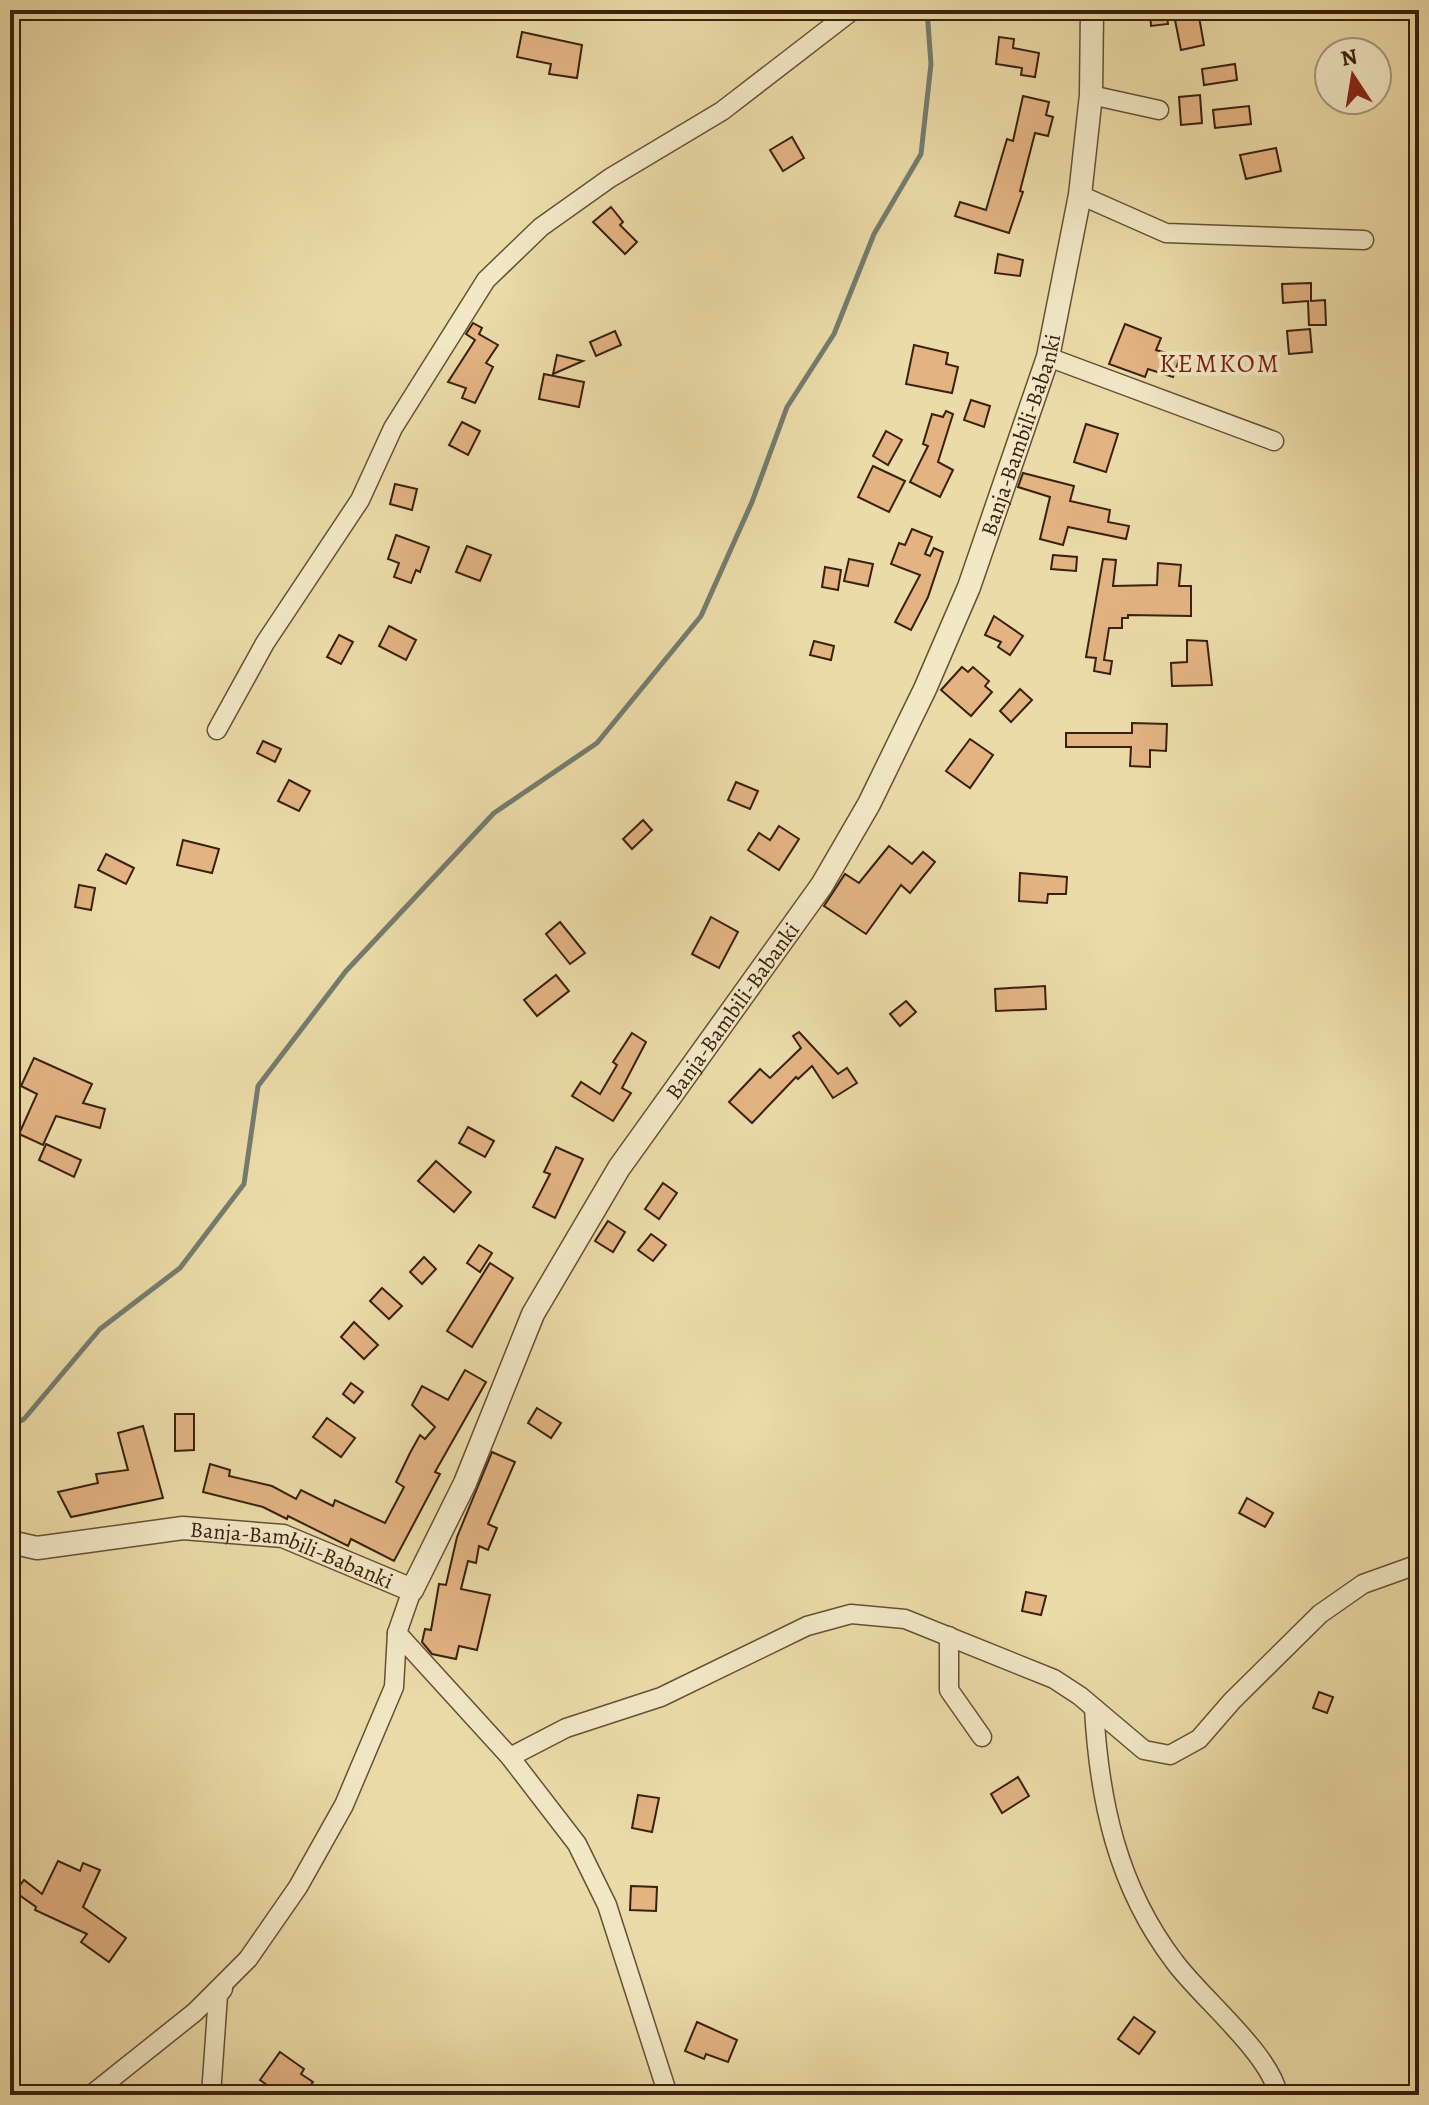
<svg xmlns="http://www.w3.org/2000/svg" width="1429" height="2105" viewBox="0 0 1429 2105" font-family="Alegreya,serif">
<style>
.lines{fill:none;stroke-linecap:round;stroke-linejoin:round}
.stream{stroke:#747c6f;stroke-width:5}
.building{fill:#e3b382;stroke:#39210e;stroke-width:2}
.minor-casing{stroke:#665034;stroke-width:21}
.tertiary-casing{stroke:#665034;stroke-width:25}
.minor{stroke:#f2e8c6;stroke-width:18}
.tertiary{stroke:#f2e8c6;stroke-width:22}
.labels{text-anchor:middle;stroke-width:7;stroke-linejoin:round;paint-order:stroke}
.street-label{font-size:22px;fill:#39210e;stroke:#f2e8c6}
.quarter-label{font-size:26px;letter-spacing:2px;fill:#7a1f14;stroke:#f2e8c6}
</style>
<rect width="100%" height="100%" fill="#ebdba8"/>
<filter id="stains"><feTurbulence type="fractalNoise" baseFrequency=".0025" numOctaves="4"/><feColorMatrix values="0 0 0 0 .2 0 0 0 0 .09 0 0 0 0 .02 0 0 0 .5 -.17"/></filter>
<radialGradient id="worn" r=".72"><stop offset=".6" stop-color="#630" stop-opacity="0"/><stop offset="1" stop-color="#630" stop-opacity=".3"/></radialGradient>
<g class="lines">
<!-- stream -->
<polyline class="stream" points="10,1426 24,1419 100,1329 180,1268 244,1184 258,1086 346,971 494,813 597,743 701,616 752,502 787,407 834,334 874,234 921,154 931,64 927,10"/>
</g>
<!-- building -->
<g class="building">
<polygon points="1150,10 1166,10 1168,24 1151,26"/>
<polygon points="1198,11 1204,45 1181,50 1174,15"/>
<polygon points="522,32 582,45 577,78 549,74 551,64 517,57"/>
<polygon points="999,37 1014,39 1013,48 1039,53 1035,77 1021,75 1022,68 996,64"/>
<polygon points="1235,64 1237,80 1204,85 1202,69"/>
<polygon points="1200,95 1202,123 1181,125 1179,97"/>
<polygon points="1023,96 1049,102 1046,115 1053,117 1048,136 1035,133 1020,191 1023,192 1009,233 955,216 960,202 986,210 1007,139 1013,141"/>
<polygon points="1249,106 1251,124 1215,128 1213,110"/>
<polygon points="792,137 804,158 783,171 770,150"/>
<polygon points="1276,148 1281,171 1246,179 1240,155"/>
<polygon points="611,207 623,222 620,225 637,242 625,254 593,222"/>
<polygon points="998,254 1023,260 1020,276 995,273"/>
<polygon points="1311,283 1311,301 1325,300 1326,325 1309,325 1308,301 1283,303 1282,284"/>
<polygon points="473,323 482,328 479,334 498,345 486,363 493,367 475,403 462,398 466,388 448,382 475,340 466,334"/>
<polygon points="1125,324 1161,338 1156,350 1180,357 1173,377 1148,369 1145,377 1109,364"/>
<polygon points="1310,329 1312,352 1289,354 1287,331"/>
<polygon points="615,331 621,345 596,356 590,342"/>
<polygon points="914,345 948,353 946,364 958,367 952,393 906,384"/>
<polygon points="557,355 583,361 553,374"/>
<polygon points="544,374 584,382 579,407 539,399"/>
<polygon points="971,400 990,406 984,427 964,420"/>
<polygon points="946,411 953,414 938,462 953,470 940,497 910,482 928,446 923,444 932,414 943,417"/>
<polygon points="462,422 480,431 468,455 449,445"/>
<polygon points="1086,424 1118,434 1106,472 1074,462"/>
<polygon points="886,431 902,440 888,465 873,456"/>
<polygon points="873,466 905,481 889,512 858,497"/>
<polygon points="1023,473 1074,486 1070,501 1110,510 1108,522 1129,526 1126,539 1068,527 1063,545 1040,539 1050,497 1018,487"/>
<polygon points="395,484 417,489 412,510 390,504"/>
<polygon points="912,529 932,537 925,554 930,556 934,548 943,552 928,597 911,630 895,622 920,575 891,564 899,543 905,545"/>
<polygon points="396,535 429,547 420,572 416,570 411,583 394,577 399,563 388,559"/>
<polygon points="467,546 491,555 480,581 456,572"/>
<polygon points="1053,555 1077,557 1076,571 1051,569"/>
<polygon points="849,559 873,564 868,586 844,581"/>
<polygon points="1103,559 1116,560 1113,586 1157,585 1158,563 1181,565 1179,586 1191,586 1191,616 1128,615 1128,618 1122,618 1122,628 1109,628 1104,660 1112,661 1110,674 1094,671 1096,658 1086,657"/>
<polygon points="825,567 841,570 838,590 822,587"/>
<polygon points="994,616 1023,636 1010,655 998,647 1001,642 985,635"/>
<polygon points="389,626 416,640 406,660 379,646"/>
<polygon points="339,635 353,642 341,664 327,657"/>
<polygon points="1187,640 1207,641 1212,685 1172,686 1171,663 1187,662"/>
<polygon points="814,641 834,646 831,660 810,655"/>
<polygon points="962,667 968,672 973,667 989,681 985,686 992,692 971,716 941,690"/>
<polygon points="1020,689 1032,700 1011,722 1000,711"/>
<polygon points="1132,723 1167,724 1166,751 1150,750 1150,767 1130,766 1131,747 1066,747 1066,733 1132,733"/>
<polygon points="970,739 993,755 970,788 946,771"/>
<polygon points="263,741 281,749 275,762 257,753"/>
<polygon points="289,780 310,791 299,811 278,801"/>
<polygon points="736,782 758,791 750,809 728,800"/>
<polygon points="643,820 652,830 632,849 623,839"/>
<polygon points="779,826 799,839 779,870 748,850 759,833 770,840"/>
<polygon points="183,840 219,849 212,873 177,865"/>
<polygon points="889,846 912,864 923,852 935,862 910,893 901,885 866,934 824,906 845,874 859,883"/>
<polygon points="106,854 134,868 126,884 98,870"/>
<polygon points="1020,873 1067,877 1066,894 1048,894 1047,903 1019,901"/>
<polygon points="79,885 95,888 91,910 75,907"/>
<polygon points="711,917 738,932 719,968 692,954"/>
<polygon points="560,922 585,953 570,964 546,934"/>
<polygon points="556,975 569,991 537,1016 524,1000"/>
<polygon points="1045,986 1046,1009 996,1011 995,989"/>
<polygon points="906,1001 916,1012 900,1026 890,1014"/>
<polygon points="799,1032 838,1074 847,1068 857,1083 833,1098 812,1066 798,1079 796,1077 752,1123 729,1102 760,1069 770,1078 801,1048 793,1036"/>
<polygon points="632,1033 646,1042 622,1088 631,1093 613,1121 572,1096 581,1082 600,1094 617,1065 613,1062"/>
<polygon points="34,1058 92,1084 83,1103 105,1109 100,1128 56,1116 43,1145 19,1134 37,1094 21,1086"/>
<polygon points="468,1127 494,1141 485,1157 459,1143"/>
<polygon points="46,1144 81,1160 74,1177 39,1160"/>
<polygon points="556,1147 583,1159 555,1218 533,1207 550,1174 544,1172"/>
<polygon points="436,1161 471,1192 454,1212 418,1181"/>
<polygon points="663,1183 677,1193 659,1219 645,1209"/>
<polygon points="608,1221 625,1232 613,1252 595,1241"/>
<polygon points="651,1234 666,1245 653,1261 638,1250"/>
<polygon points="479,1245 492,1253 480,1272 467,1263"/>
<polygon points="424,1257 436,1269 422,1284 410,1272"/>
<polygon points="490,1263 513,1278 472,1347 447,1331"/>
<polygon points="382,1288 402,1306 389,1319 370,1301"/>
<polygon points="354,1322 378,1345 364,1359 341,1337"/>
<polygon points="465,1370 486,1382 435,1472 440,1474 394,1561 351,1539 348,1546 288,1516 287,1519 263,1507 203,1492 210,1464 230,1470 229,1476 272,1486 296,1499 301,1490 333,1506 335,1500 385,1523 404,1487 396,1482 410,1453 420,1435 425,1439 435,1427 412,1405 422,1386 448,1400"/>
<polygon points="351,1383 363,1392 354,1403 343,1394"/>
<polygon points="537,1408 561,1423 551,1438 528,1423"/>
<polygon points="175,1414 194,1414 194,1450 175,1451"/>
<polygon points="327,1418 355,1438 341,1457 313,1437"/>
<polygon points="143,1426 163,1498 71,1517 58,1492 98,1483 96,1474 128,1470 118,1433"/>
<polygon points="492,1452 515,1462 488,1524 497,1528 488,1550 479,1546 476,1563 468,1561 461,1589 490,1595 477,1650 459,1646 456,1659 432,1654 422,1642 425,1629 431,1630 439,1584 446,1585 457,1537"/>
<polygon points="1247,1498 1273,1513 1265,1527 1239,1513"/>
<polygon points="1026,1592 1046,1596 1041,1615 1022,1611"/>
<polygon points="1319,1692 1333,1697 1327,1713 1313,1708"/>
<polygon points="1018,1777 1029,1796 1002,1813 991,1794"/>
<polygon points="638,1795 659,1798 652,1832 632,1828"/>
<polygon points="58,1861 80,1871 83,1863 100,1870 83,1907 126,1938 109,1962 81,1942 87,1934 35,1910 36,1907 15,1892 24,1880 42,1894"/>
<polygon points="631,1886 657,1887 656,1911 630,1910"/>
<polygon points="1134,2017 1155,2032 1139,2054 1118,2039"/>
<polygon points="697,2022 737,2040 728,2062 706,2054 704,2059 685,2051"/>
<polygon points="280,2052 304,2069 301,2074 313,2082 303,2095 290,2088 281,2095 260,2080"/>
</g>
<g class="lines">
<defs>
<g id="minor">
<polyline points="1091,95 1159,110"/>
<polyline points="1080,195 1166,233 1364,240"/>
<polyline points="1048,357 1274,441"/>
<polyline points="217,730 265,643 360,500 393,428 486,280 541,227 610,178 722,111 853,10"/>
<polyline points="397,1633 510,1757 577,1844 607,1905 668,2095"/>
<polyline points="949,1636 949,1690 982,1737"/>
<path d="M 1094,1708 C 1099,1800 1117,1886 1174,1961 C 1200,1997 1271,2054 1278,2095"/>
<polyline points="510,1757 566,1728 661,1697 807,1626 851,1614 905,1619 1054,1679 1080,1696 1144,1750 1170,1755 1199,1739 1232,1701 1320,1614 1363,1584 1419,1564"/>
<polyline points="91,2095 195,2012 248,1959 298,1887 344,1805 394,1687 397,1633 412,1590"/>
<polyline points="211,2095 218,1995 223,1989"/>
</g>
<g id="tertiary">
<path id="s1" d="M 10,1542 L 37,1548 L 183,1528 L 283,1536 L 412,1590 L 465,1483 L 533,1314 L 619,1168 L 822,885 L 869,804 L 925,689 L 969,587 L 1048,357 L 1080,195 L 1091,95 L 1092,10"/>
</g>
</defs>
<!-- minor casing -->
<use href="#minor" class="minor-casing"/>
<!-- tertiary casing -->
<use href="#tertiary" class="tertiary-casing"/>
<!-- minor -->
<use href="#minor" class="minor"/>
<!-- tertiary -->
<use href="#tertiary" class="tertiary"/>
</g>
<g class="labels">
<!-- street labels -->
<g class="street-label">
<text dy="8" stroke="none"><textPath href="#s1" startOffset="1728">Banja-Bambili-Babanki</textPath></text>
<text dy="8" stroke="none"><textPath href="#s1" startOffset="1080">Banja-Bambili-Babanki</textPath></text>
<text dy="8" stroke="none"><textPath href="#s1" startOffset="288">Banja-Bambili-Babanki</textPath></text>
</g>
<!-- quarter labels -->
<g class="quarter-label">
<text x="1220" y="372">KEMKOM</text>
</g>
</g>
<!-- margin -->
<rect width="1429" height="2105" fill="none" stroke="#ebdba8" stroke-width="40"/>
<rect x="12" y="12" width="1405" height="2081" fill="none" stroke="#39210e" stroke-width="4"/>
<rect x="20" y="20" width="1389" height="2065" fill="none" stroke="#39210e" stroke-width="2"/>
<!-- north arrow -->
<g transform="translate(1353 76) rotate(348)"><circle r="38" fill="#f2e8c6" stroke="#a8987c" stroke-width="2"/>
<path d="M0-6L14 30L0 20L-14 30Z" fill="#8f2418"/>
<text y="-12" font-size="22" font-weight="bold" text-anchor="middle" fill="#39210e">N</text>
</g>
<rect width="100%" height="100%" filter="url(#stains)"/>
<rect width="100%" height="100%" fill="url(#worn)"/>
</svg>
